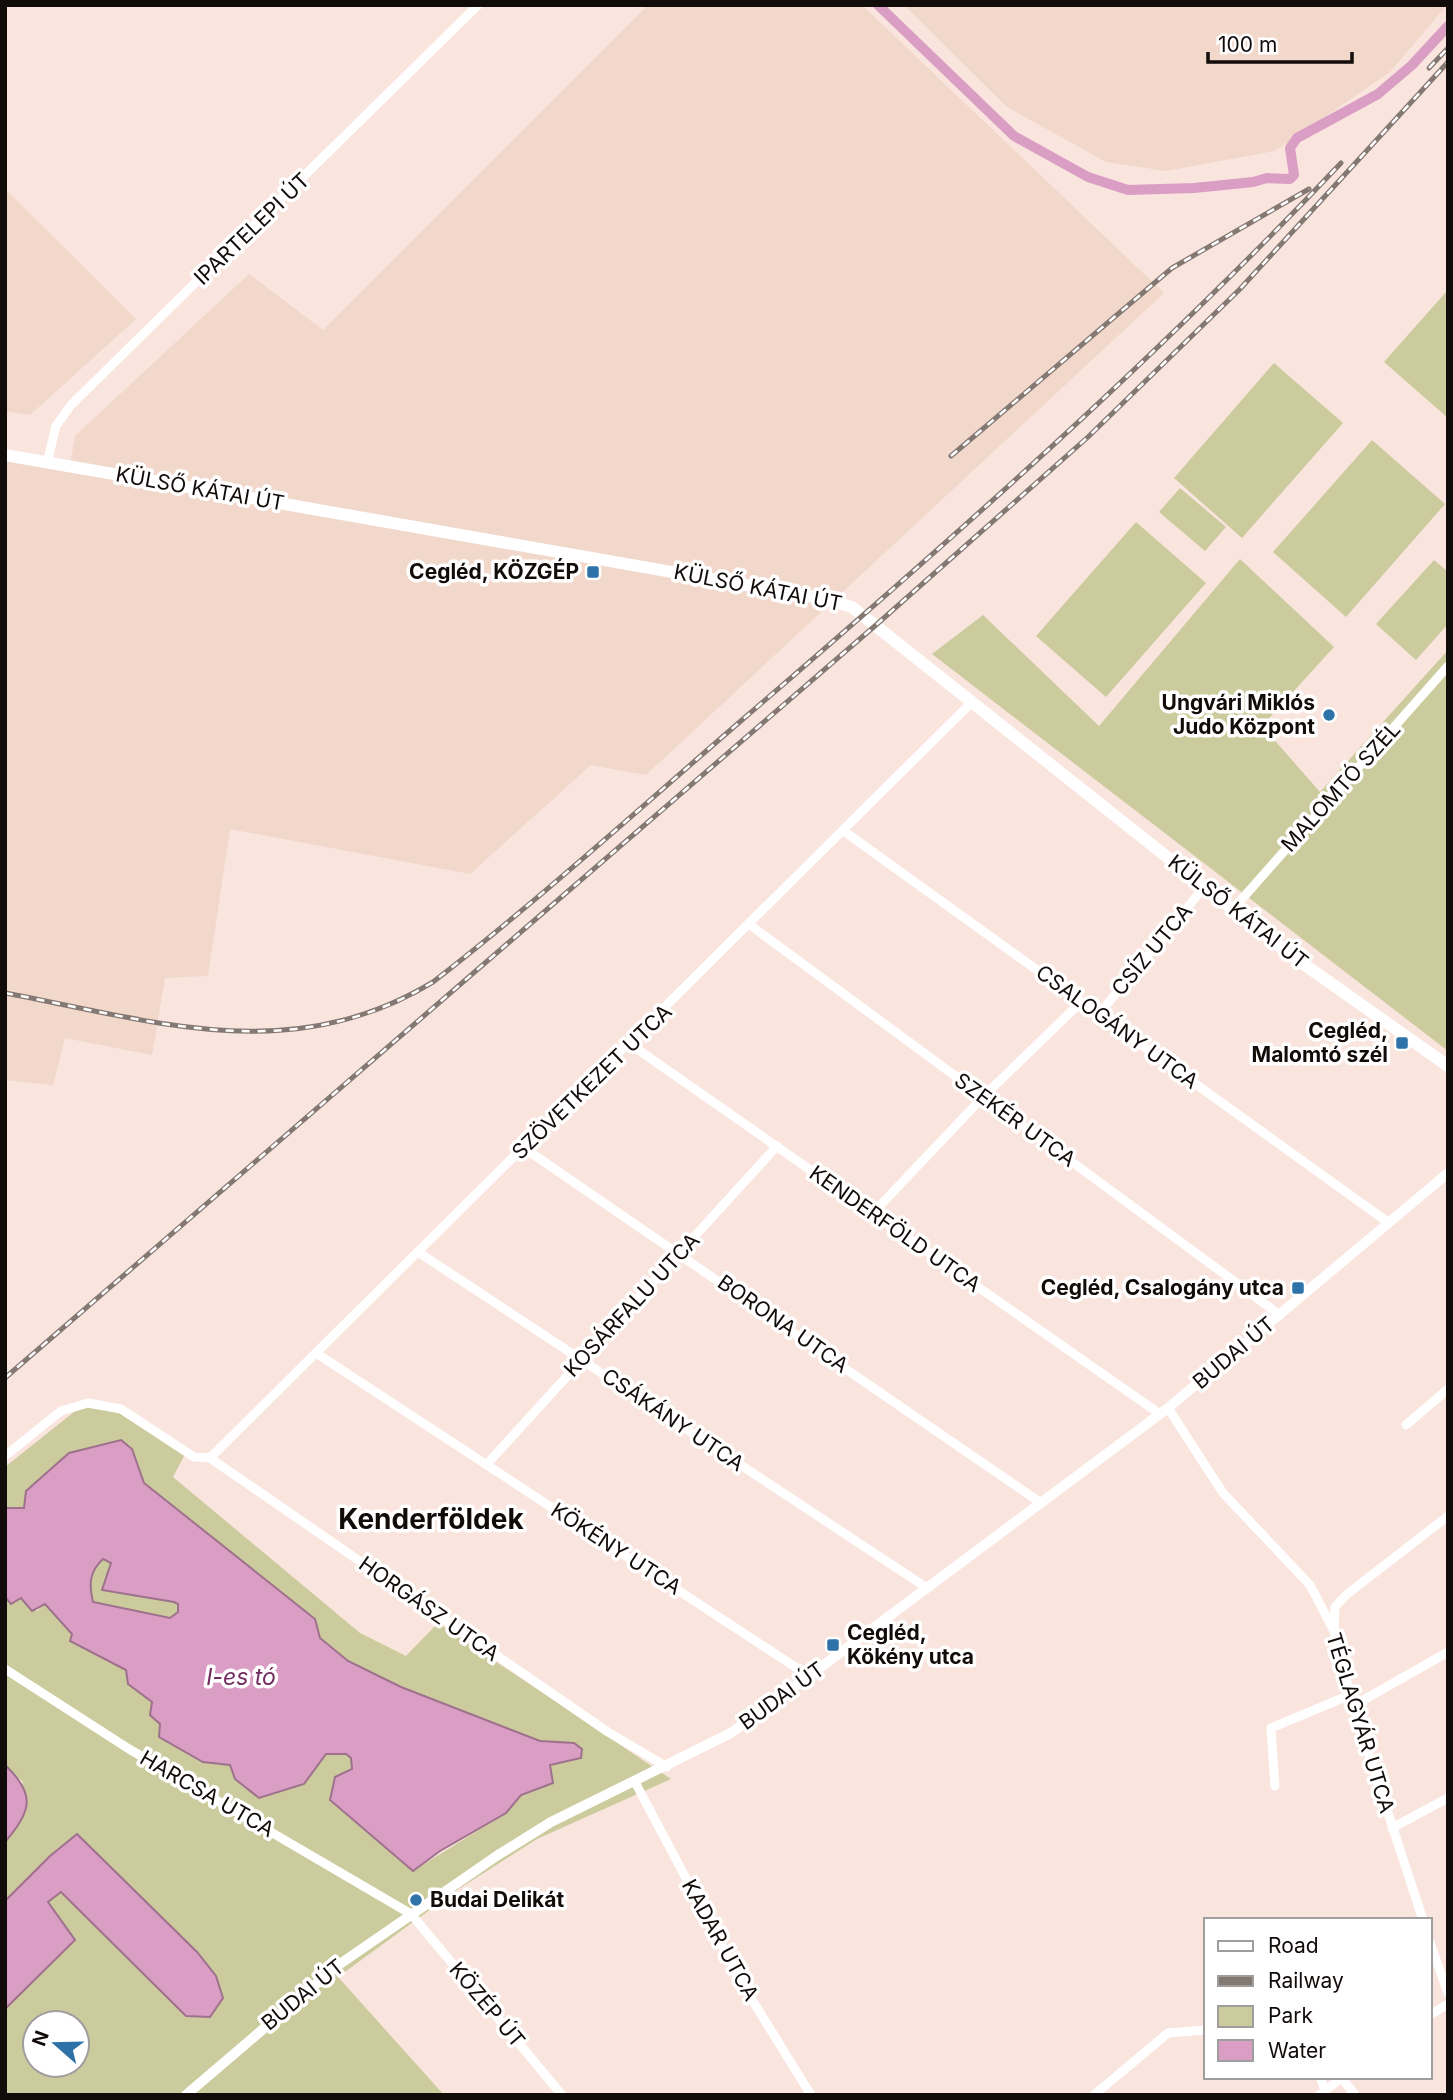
<svg xmlns="http://www.w3.org/2000/svg" width="1453" height="2100" viewBox="0 0 1453 2100" font-family="Inter,sans-serif">
<style>
.built{fill:#f2d7cb}
.green{fill:#cccb9d;fill-rule:evenodd}
.water{fill:#da9dc4;stroke:#9e718c;stroke-width:2;fill-rule:evenodd}
.lines{fill:none;stroke-linecap:round;stroke-linejoin:round}
.canal{stroke:#da9dc4;stroke-width:10}
.minor{stroke:#fff;stroke-width:9}
.tertiary{stroke:#fff;stroke-width:10}
.secondary{stroke:#fff;stroke-width:12}
.rail-casing{stroke:#847873;stroke-width:5}
.rail{stroke:#fff;stroke-width:2.5;stroke-dasharray:8;stroke-linecap:butt}
.poi-dot{fill:#2e72a7;stroke:#fff;stroke-width:2.5}
.labels{text-anchor:middle;stroke-width:7;stroke-linejoin:round;paint-order:stroke}
.street-label{font-size:21px;fill:#110b09;stroke:#fff}
.poi-label{font-size:21px;font-weight:bold;fill:#110b09;stroke:#fff;text-anchor:end}
.water-label{font-size:23px;font-style:italic;fill:#722b5e;stroke:#fff}
.district-label{font-size:28px;font-weight:bold;fill:#110b09;stroke:#fff}
</style>
<rect width="100%" height="100%" fill="#f9e5dd"/>
<!-- built -->
<g class="built">
<polygon points="648,5 862,5 1164,293 646,775 591,765 470,874 230,829 208,976 165,978 152,1055 65,1038 53,1085 5,1080 5,461 69,472 75,436 249,274 323,330"/>
<polygon points="904,5 1447,5 1390,72 1275,151 1166,171 1106,162 1007,107"/>
<polygon points="5,189 136,319 30,415 5,411"/>
</g>
<!-- green -->
<g class="green">
<polygon points="1446,292 1448,293 1448,418 1384,362"/>
<polygon points="1274,363 1343,423 1242,538 1174,478"/>
<polygon points="1372,440 1445,504 1346,617 1273,552"/>
<polygon points="1180,488 1226,527 1205,551 1159,512"/>
<polygon points="1136,522 1206,583 1106,697 1036,636"/>
<polygon points="1240,559 1334,647 1262,726 1320,792 1448,650 1448,1051 932,654 983,615 1099,726"/>
<polygon points="1434,560 1448,572 1448,624 1416,660 1376,624"/>
<path d="M 93,1407 L 121,1411 L 185,1454 L 173,1477 L 360,1633 L 406,1656 L 438,1623 L 671,1779 L 537,1839 L 457,1890 L 338,1977 L 444,2095 L 5,2095 L 5,2009 L 75,1940 L 48,1901 L 61,1892 L 186,2016 L 78,1834 L 50,1856 L 5,1901 L 5,1842 L 23,1782 L 5,1765 L 5,1597 L 11,1604 L 21,1598 L 37,1611 L 45,1604 L 72,1634 L 70,1641 L 127,1670 L 128,1684 L 153,1702 L 150,1715 L 203,1762 L 230,1765 L 235,1779 L 304,1784 L 326,1754 L 346,1754 L 351,1758 L 352,1769 L 413,1871 L 506,1813 L 521,1795 L 553,1783 L 550,1765 L 581,1758 L 574,1743 L 540,1741 L 401,1687 L 348,1661 L 320,1638 L 315,1619 L 144,1483 L 132,1449 L 24,1509 L 5,1508 L 5,1467 L 79,1408 ZM 35,2023 L 77,2023 L 77,2065 L 35,2065 Z"/>
<path d="M 103,1559 L 111,1562 L 102,1590 L 175,1602 L 178,1604 L 178,1612 L 171,1618 L 93,1602 C 89,1583 89,1573 103,1559 Z"/>
</g>
<!-- water -->
<g class="water">
<path d="M 121,1440 L 132,1449 L 144,1483 L 315,1619 L 320,1638 L 348,1661 L 401,1687 L 540,1741 L 574,1743 L 582,1749 L 581,1758 L 550,1765 L 553,1783 L 521,1795 L 506,1813 L 440,1851 L 413,1871 L 330,1800 L 335,1777 L 352,1769 L 351,1758 L 346,1754 L 326,1754 L 304,1784 L 259,1798 L 235,1779 L 230,1765 L 203,1762 L 159,1737 L 160,1724 L 150,1715 L 152,1702 L 128,1684 L 126,1670 L 70,1641 L 72,1634 L 45,1604 L 32,1611 L 21,1598 L 11,1604 L 5,1597 L 5,1508 L 24,1508 L 26,1491 L 69,1453 ZM 103,1559 L 111,1563 L 102,1590 L 174,1602 L 178,1604 L 178,1612 L 170,1618 L 93,1602 C 89,1584 89,1572 103,1559 Z"/>
<path d="M 5,1765 C 36,1794 32,1811 5,1842 Z"/>
<polygon points="77,1834 197,1952 216,1976 223,1998 210,2017 186,2016 61,1892 48,1902 75,1940 5,2009 5,1901 50,1856"/>
</g>
<g class="lines">
<!-- canal -->
<polyline class="canal" points="878,5 1014,136 1088,177 1128,190 1194,188 1253,182 1267,178 1290,179 1294,175 1290,148 1297,138 1378,94 1412,65 1448,26"/>
<!-- minor -->
<g class="minor">
<polyline points="47,463 56,426 71,405 478,5"/>
<polyline points="845,832 1389,1223"/>
<polyline points="1234,908 1448,666"/>
<polyline points="750,925 1280,1315"/>
<polyline points="1099,1014 1205,886"/>
<polyline points="630,1044 1160,1414"/>
<polyline points="524,1148 1041,1503"/>
<polyline points="873,1213 983,1097 1081,1002"/>
<polyline points="418,1252 927,1588"/>
<polyline points="316,1353 809,1676"/>
<polyline points="1168,1408 1223,1493 1310,1585 1334,1631 1353,1706 1423,1920"/>
<polyline points="1406,1425 1448,1389"/>
<polyline points="5,1456 61,1411 88,1403 121,1409 194,1457 210,1458 608,1732 667,1767"/>
<polyline points="210,1458 971,703"/>
<polyline points="487,1464 777,1146"/>
<polyline points="1334,1629 1335,1607 1346,1595 1448,1516"/>
<polyline points="5,1669 129,1749 411,1914 562,2095"/>
<polyline points="1353,1706 1448,1652"/>
<polyline points="635,1782 741,1982 811,2095"/>
<polyline points="1275,1786 1271,1728 1350,1695"/>
<polyline points="1392,1828 1448,1798"/>
<polyline points="1430,1943 1448,1993"/>
<polyline points="1430,2015 1448,2004"/>
<polyline points="1320,2077 1325,2090"/>
<polyline points="1342,2078 1355,2095"/>
<polyline points="1094,2095 1168,2033 1206,2030"/>
<polyline points="1319,2095 1343,2077"/>
</g>
<!-- tertiary -->
<polyline class="tertiary" points="186,2095 337,1966 498,1855 551,1822 731,1733 809,1676 1168,1408 1448,1173"/>
<!-- secondary -->
<polyline class="secondary" points="5,455 826,599 852,607 1288,953 1448,1066"/>
<defs>
<g id="rail">
<polyline points="1429,68 1448,48"/>
<polyline points="951,456 1172,268 1309,189"/>
<path d="M 5,993 C 155,1021 291,1068 433,982 C 540,899 640,808 742,720 C 949,542 1153,362 1341,163"/>
<polyline points="5,1378 876,625 1088,437 1240,289 1448,62"/>
</g>
</defs>
<!-- rail casing -->
<use href="#rail" class="rail-casing"/>
<!-- rail -->
<use href="#rail" class="rail"/>
</g>
<!-- markers -->
<g class="poi-dot">
<rect x="586" y="565" width="14" height="14" rx="3.5"/>
<circle cx="1329" cy="715" r="7"/>
<rect x="1395" y="1036" width="14" height="14" rx="3.5"/>
<rect x="1291" y="1281" width="14" height="14" rx="3.5"/>
<rect x="826" y="1638" width="14" height="14" rx="3.5"/>
<circle cx="416" cy="1900" r="7"/>
</g>
<g class="labels">
<!-- street labels -->
<g class="street-label">
<text transform="translate(252 229) rotate(-44)" y="7">IPARTELEPI ÚT</text>
<text transform="translate(200 489) rotate(10)" y="7">KÜLSŐ KÁTAI ÚT</text>
<text transform="translate(758 588) rotate(11)" y="7">KÜLSŐ KÁTAI ÚT</text>
<text transform="translate(1341 787) rotate(-48)" y="7">MALOMTÓ SZÉL</text>
<text transform="translate(1238 912) rotate(38)" y="7">KÜLSŐ KÁTAI ÚT</text>
<text transform="translate(1152 950) rotate(-50)" y="7">CSÍZ UTCA</text>
<text transform="translate(1117 1027) rotate(36)" y="7">CSALOGÁNY UTCA</text>
<text transform="translate(592 1082) rotate(-44)" y="7">SZÖVETKEZET UTCA</text>
<text transform="translate(1015 1120) rotate(36)" y="7">SZEKÉR UTCA</text>
<text transform="translate(895 1229) rotate(35)" y="7">KENDERFÖLD UTCA</text>
<text transform="translate(632 1305) rotate(-47)" y="7">KOSÁRFALU UTCA</text>
<text transform="translate(783 1324) rotate(35)" y="7">BORONA UTCA</text>
<text transform="translate(1234 1353) rotate(-40)" y="7">BUDAI ÚT</text>
<text transform="translate(673 1420) rotate(34)" y="7">CSÁKÁNY UTCA</text>
<text transform="translate(616 1549) rotate(33)" y="7">KÖKÉNY UTCA</text>
<text transform="translate(429 1609) rotate(35)" y="7">HORGÁSZ UTCA</text>
<text transform="translate(782 1696) rotate(-36)" y="7">BUDAI ÚT</text>
<text transform="translate(1360 1723) rotate(73)" y="7">TÉGLAGYÁR UTCA</text>
<text transform="translate(207 1794) rotate(30)" y="7">HARCSA UTCA</text>
<text transform="translate(720 1940) rotate(61)" y="7">KADAR UTCA</text>
<text transform="translate(303 1995) rotate(-39)" y="7">BUDAI ÚT</text>
<text transform="translate(487 2005) rotate(50)" y="7">KÖZÉP ÚT</text>
</g>
<!-- poi labels -->
<g class="poi-label">
<text x="579" y="579">Cegléd, KÖZGÉP</text>
<text x="1315" y="710">Ungvári Miklós<tspan x="1315" dy="24">Judo Központ</tspan></text>
<text x="1388" y="1038">Cegléd,<tspan x="1388" dy="24">Malomtó szél</tspan></text>
<text x="1284" y="1295">Cegléd, Csalogány utca</text>
<text x="847" y="1640" text-anchor="start">Cegléd,<tspan x="847" dy="24">Kökény utca</tspan></text>
<text x="430" y="1907" text-anchor="start">Budai Delikát</text>
</g>
<!-- water labels -->
<g class="water-label">
<text x="241" y="1685">I-es tó</text>
</g>
<!-- district labels -->
<g class="district-label">
<text x="431" y="1529">Kenderföldek</text>
</g>
</g>
<!-- border -->
<rect width="1453" height="2100" fill="none" stroke="#110b09" stroke-width="14"/>
<!-- legend -->
<rect x="1204" y="1918" width="228" height="161" fill="#ffffff" stroke="#a09d9d" stroke-width="2"/>
<rect x="1218" y="1941" width="35" height="10" fill="#ffffff" stroke="#a09d9d" stroke-width="2"/>
<text x="1268" y="1953" font-size="21" fill="#110b09">Road</text>
<rect x="1218" y="1976" width="35" height="10" fill="#847873" stroke="#a09d9d" stroke-width="2"/>
<text x="1268" y="1988" font-size="21" fill="#110b09">Railway</text>
<rect x="1218" y="2006" width="35" height="21" fill="#cccb9d" stroke="#a09d9d" stroke-width="2"/>
<text x="1268" y="2023" font-size="21" fill="#110b09">Park</text>
<rect x="1218" y="2040" width="35" height="21" fill="#da9dc4" stroke="#a09d9d" stroke-width="2"/>
<text x="1268" y="2058" font-size="21" fill="#110b09">Water</text>
<!-- north arrow -->
<g transform="translate(56 2044) rotate(290)"><circle r="33" fill="#ffffff" stroke="#a09d9d" stroke-width="2"/>
<path d="M0-5L12 26L0 18L-12 26Z" fill="#2e72a7"/>
<text y="-10" font-size="19" font-weight="bold" text-anchor="middle" fill="#110b09">N</text>
</g>
<!-- scale -->
<path d="M1208 52v10h144v-10" fill="none" stroke="#110b09" stroke-width="3.5"/>
<text x="1218" y="52" font-size="21" fill="#110b09" stroke="#ffffff" stroke-width="5" paint-order="stroke">100 m</text>
</svg>
